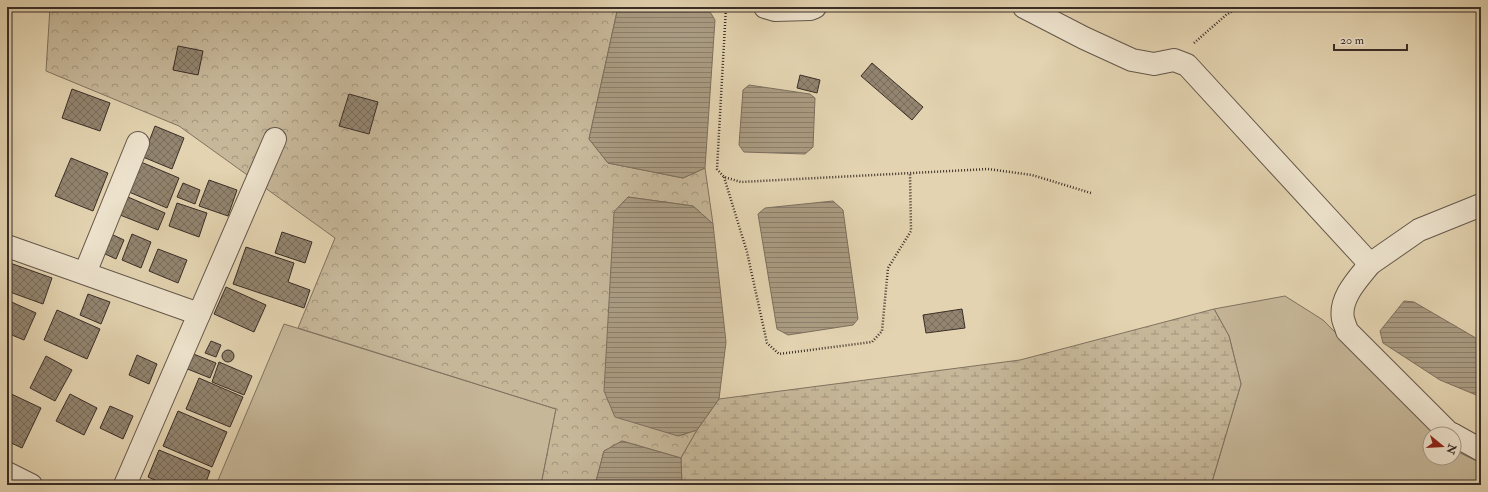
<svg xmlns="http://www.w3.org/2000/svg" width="1488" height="492" viewBox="0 0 1488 492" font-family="'IM FELL Double Pica',serif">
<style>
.grass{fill:#c6b799;stroke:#807260}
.forest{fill:url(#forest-crowns);stroke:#807260}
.wetland{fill:url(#wetland-marsh);stroke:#807260}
.water{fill:url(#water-rules);stroke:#7d6f5e}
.building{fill:url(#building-cross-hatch);stroke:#3a2e28}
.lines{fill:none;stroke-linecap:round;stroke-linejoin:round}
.minor-casing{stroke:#64574a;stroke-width:24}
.path{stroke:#3a2e28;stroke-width:2.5;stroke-dasharray:1 2;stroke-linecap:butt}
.minor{stroke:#ede2cc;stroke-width:22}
</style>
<defs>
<pattern id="forest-crowns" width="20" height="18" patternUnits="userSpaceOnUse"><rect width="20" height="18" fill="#c6b799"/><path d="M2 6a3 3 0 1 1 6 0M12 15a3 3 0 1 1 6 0" fill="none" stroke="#a2957d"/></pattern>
<pattern id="wetland-marsh" width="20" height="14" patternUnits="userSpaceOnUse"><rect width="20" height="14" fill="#c6b799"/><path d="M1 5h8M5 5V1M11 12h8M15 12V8" fill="none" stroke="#a2957d"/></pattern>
<pattern id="water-rules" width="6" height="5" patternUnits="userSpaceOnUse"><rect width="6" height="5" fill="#aa9b82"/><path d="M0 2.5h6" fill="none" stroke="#8b7f6a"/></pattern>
<pattern id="building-cross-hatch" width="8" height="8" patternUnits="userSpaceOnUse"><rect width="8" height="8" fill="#92846f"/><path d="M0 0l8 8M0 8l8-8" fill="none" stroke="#786c5b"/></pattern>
</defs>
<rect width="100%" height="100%" fill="#e3d3b0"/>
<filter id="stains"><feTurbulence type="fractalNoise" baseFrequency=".005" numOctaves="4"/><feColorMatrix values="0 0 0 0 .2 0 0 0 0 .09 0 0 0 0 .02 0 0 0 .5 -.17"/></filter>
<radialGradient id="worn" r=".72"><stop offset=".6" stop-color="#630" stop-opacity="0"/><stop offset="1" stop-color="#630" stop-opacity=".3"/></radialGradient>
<!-- grass -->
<g class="grass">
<polygon points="1285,296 1323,320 1436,434 1430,434 1430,458 1454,458 1454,450 1481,463 1481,485 1211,485 1241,384 1229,336 1214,309"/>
<polygon points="284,324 556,409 541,485 216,485"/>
</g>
<!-- forest -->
<polygon class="forest" points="50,7 618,7 589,139 608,163 683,178 705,168 713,224 693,206 628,197 614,212 678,436 697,430 681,458 622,441 604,451 595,485 541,485 556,409 298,328 335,238 179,126 46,71"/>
<!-- wetland -->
<polygon class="wetland" points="1214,309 1229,336 1241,384 1211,485 682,485 681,458 697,430 719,399 1020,360"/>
<!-- water -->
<g class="water">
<polygon points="618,7 707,7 715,20 705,168 683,178 608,163 589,139"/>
<polygon points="749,85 810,94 815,98 813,147 805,154 744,152 739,145 743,90"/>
<polygon points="628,197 693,206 713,224 726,342 719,399 697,430 678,436 615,417 604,391 614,212"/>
<polygon points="833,201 843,210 858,319 853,325 788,335 777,329 758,214 765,208"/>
<polygon points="1404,301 1414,302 1481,341 1481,397 1440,380 1383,343 1380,331"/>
<polygon points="622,441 681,458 682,485 595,485 604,451"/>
</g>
<!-- building -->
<g class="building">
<polygon points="178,46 203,51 198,75 173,70"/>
<polygon points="872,63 923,107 912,120 861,76"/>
<polygon points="800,75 820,80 817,93 797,88"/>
<polygon points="72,89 110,103 100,131 62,118"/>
<polygon points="349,94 378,102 369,134 339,126"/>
<polygon points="155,126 184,138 172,169 143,157"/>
<polygon points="71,158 108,173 93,211 55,196"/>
<polygon points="141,162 179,178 167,208 129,192"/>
<polygon points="209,180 237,190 228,216 199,206"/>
<polygon points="183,183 200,190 195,204 177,197"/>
<polygon points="7,193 11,195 7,207"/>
<polygon points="128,197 165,213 158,230 120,215"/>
<polygon points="177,203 207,213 199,237 169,226"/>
<polygon points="282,232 312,242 305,263 275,253"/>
<polygon points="111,234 124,240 116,259 103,253"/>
<polygon points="132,234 151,242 141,268 122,260"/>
<polygon points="246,247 294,263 288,282 310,290 304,308 233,284"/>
<polygon points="158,249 187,260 178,283 149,271"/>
<polygon points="10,263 52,278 43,304 7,291 7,271"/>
<polygon points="226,287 266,305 254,332 214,314"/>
<polygon points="88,294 110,302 101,324 80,315"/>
<polygon points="7,300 36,313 24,340 7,333"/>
<polygon points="962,309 965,328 926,333 923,315"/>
<polygon points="57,310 100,329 87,359 44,340"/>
<polygon points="211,341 221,345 216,357 205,353"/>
<circle cx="228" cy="356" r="6"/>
<polygon points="191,353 216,363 210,378 185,368"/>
<polygon points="137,355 157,364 149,384 129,375"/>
<polygon points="46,356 72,370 55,401 30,388"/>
<polygon points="219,362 252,376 244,395 212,382"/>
<polygon points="199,378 243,397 230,427 186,409"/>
<polygon points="7,392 41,408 22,448 7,441"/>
<polygon points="70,394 97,408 84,435 56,421"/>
<polygon points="110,406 133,416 123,439 100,428"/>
<polygon points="178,411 227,432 212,467 163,446"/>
<polygon points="159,450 210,471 205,485 166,485 148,477"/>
<polygon points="144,480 155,485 142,485"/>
</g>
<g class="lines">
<defs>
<g id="minor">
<polyline points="765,7 775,10 810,9 815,7"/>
<polyline points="1024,7 1084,38 1132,60 1154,64 1174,60 1187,65 1370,264 1419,230 1481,205"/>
<polyline points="7,246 199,314"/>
<path d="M 1370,264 C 1358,279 1339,298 1343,319 C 1344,323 1346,327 1347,331 L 1448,432 L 1452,434"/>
<polyline points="85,273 138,143"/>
<polyline points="1454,435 1481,450"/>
<polyline points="7,473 31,485"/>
<polyline points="125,485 275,139"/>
</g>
</defs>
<!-- minor casing -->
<use href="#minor" class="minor-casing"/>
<!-- path -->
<g class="path">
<polyline points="726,7 717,169 724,177 741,182 988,169 1032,175 1091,193"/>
<polyline points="1194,43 1226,15 1239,7"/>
<polyline points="724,177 747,252 767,343 779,354 872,342 882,331 888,268 911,231 910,173"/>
</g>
<!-- minor -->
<use href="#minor" class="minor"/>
</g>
<!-- margin -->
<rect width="1488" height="492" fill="none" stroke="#e3d3b0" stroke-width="24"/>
<rect x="8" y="8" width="1472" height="476" fill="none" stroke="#3a2e28" stroke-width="2"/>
<rect x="12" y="12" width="1464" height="468" fill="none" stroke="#3a2e28"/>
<!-- north arrow -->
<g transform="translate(1442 446) rotate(108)"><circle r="19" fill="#ede2cc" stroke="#a59a8a"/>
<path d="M0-3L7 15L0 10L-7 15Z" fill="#8f2418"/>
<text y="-6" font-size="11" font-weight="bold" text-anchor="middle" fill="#3a2e28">N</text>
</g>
<!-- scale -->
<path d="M1334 44v6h73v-6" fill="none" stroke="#3a2e28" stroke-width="2"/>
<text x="1340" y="44" font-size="12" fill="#3a2e28" stroke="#ede2cc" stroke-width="3" paint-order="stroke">20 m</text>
<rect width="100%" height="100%" filter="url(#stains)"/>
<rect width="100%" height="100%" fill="url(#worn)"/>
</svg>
